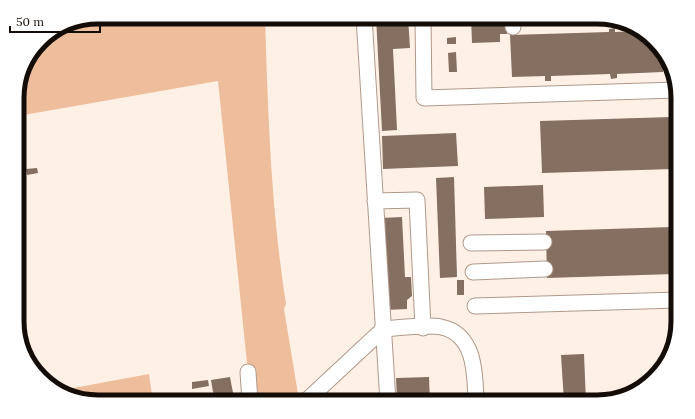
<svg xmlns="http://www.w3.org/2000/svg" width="695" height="419" viewBox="0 0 695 419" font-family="Lora,serif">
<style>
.green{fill:#eebe9c}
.building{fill:#846f60}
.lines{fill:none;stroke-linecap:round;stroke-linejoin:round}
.minor-casing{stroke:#b09989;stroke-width:17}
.minor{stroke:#fff;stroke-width:15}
.rim{fill:none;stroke:#140c07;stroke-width:5}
</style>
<rect width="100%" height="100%" fill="#fff0e6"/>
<!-- green -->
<g class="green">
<path d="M 98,17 L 265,17 C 268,114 271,209 286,304 L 284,309 L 299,400 L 297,402 L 259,402 L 255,370 L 247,363 L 218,81 L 18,116 L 18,88 L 25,62 L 44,37 L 67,23 Z"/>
<polygon points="149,374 153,402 98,402 57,391"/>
</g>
<!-- building -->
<g class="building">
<polygon points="376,17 408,17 410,48 393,49 397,130 382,131"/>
<polygon points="471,17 507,18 507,34 500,34 500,42 472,43"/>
<polygon points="615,28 615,32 640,31 662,51 663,72 617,74 617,78 611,79 610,74 551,76 551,81 545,81 545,76 512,77 510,35 609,32 609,29"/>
<polygon points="456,37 456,44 447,44 447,38"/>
<polygon points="456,52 457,72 449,72 448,53"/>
<polygon points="671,117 673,169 542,173 540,121"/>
<polygon points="456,133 458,166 383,169 382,136"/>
<polygon points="37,168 38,173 27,175 26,169"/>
<polygon points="454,177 457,277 440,278 436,178"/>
<polygon points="543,185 544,217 485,219 484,187"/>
<polygon points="402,217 405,277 411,277 412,296 407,300 407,309 385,310 380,218"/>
<polygon points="672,227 674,274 547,278 546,231"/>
<rect x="457" y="280" width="7" height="15"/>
<polygon points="584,354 586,402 564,402 561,355"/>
<polygon points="230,377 234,398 220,401 220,397 214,398 211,380"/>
<polygon points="429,377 430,402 397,402 396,378"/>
<polygon points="208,380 209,386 192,389 192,382"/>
</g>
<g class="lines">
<defs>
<g id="minor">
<polyline points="364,17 388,402"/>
<polyline points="423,17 424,98 677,90"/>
<polyline points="513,17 513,27"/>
<polyline points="375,201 417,200 423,328"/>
<polyline points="471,243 544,242"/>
<polyline points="473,272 545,269"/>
<polyline points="475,306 678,300"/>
<path d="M 382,329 C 399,328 426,324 441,327 C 476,334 475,375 476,402"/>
<polyline points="248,372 250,402"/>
<polyline points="305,402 378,334 383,333"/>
</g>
</defs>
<!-- minor casing -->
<use href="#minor" class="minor-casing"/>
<!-- minor -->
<use href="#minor" class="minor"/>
</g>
<!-- crop -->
<path d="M0 0H695V419H0ZM98 24H597A74 74 0 0 1 671 98V321A74 74 0 0 1 597 395H98A74 74 0 0 1 24 321V98A74 74 0 0 1 98 24Z" fill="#fff" fill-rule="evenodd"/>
<path class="rim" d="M98 24H597A74 74 0 0 1 671 98V321A74 74 0 0 1 597 395H98A74 74 0 0 1 24 321V98A74 74 0 0 1 98 24Z"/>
<!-- scale -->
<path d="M10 26v6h90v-6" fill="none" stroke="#140c07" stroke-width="2"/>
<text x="16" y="26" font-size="12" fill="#140c07" stroke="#ffffff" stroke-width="3" paint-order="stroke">50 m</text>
</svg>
